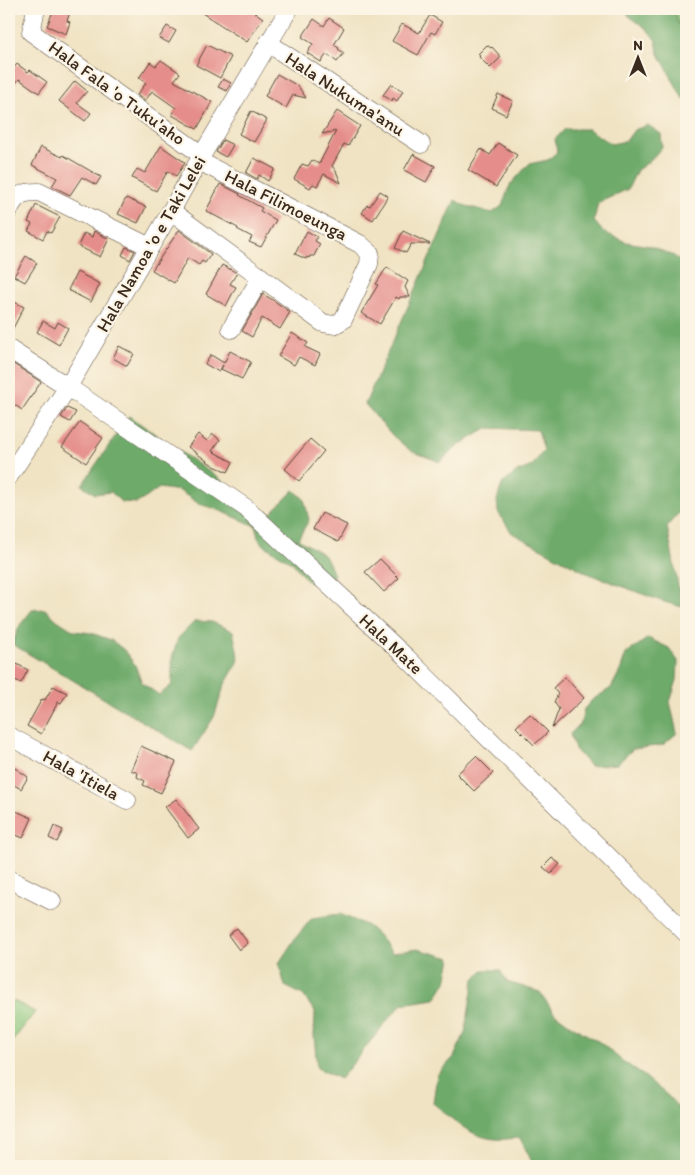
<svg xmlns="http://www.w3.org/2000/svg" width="695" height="1175" viewBox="0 0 695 1175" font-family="Itim,sans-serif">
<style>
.green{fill:#88c57a;stroke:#62784c}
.forest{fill:#6eaa6a;stroke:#546a44}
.building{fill:#e58d8a}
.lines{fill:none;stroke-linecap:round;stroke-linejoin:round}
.minor-casing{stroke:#564637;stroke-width:19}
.minor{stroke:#fff;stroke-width:18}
.labels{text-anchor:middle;stroke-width:4.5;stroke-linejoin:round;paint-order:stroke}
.street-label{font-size:18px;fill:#3b2a1e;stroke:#fcf5e5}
</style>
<rect width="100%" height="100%" fill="#fcf5e5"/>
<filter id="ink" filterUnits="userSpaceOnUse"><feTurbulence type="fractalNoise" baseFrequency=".02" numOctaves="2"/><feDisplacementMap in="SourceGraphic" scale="10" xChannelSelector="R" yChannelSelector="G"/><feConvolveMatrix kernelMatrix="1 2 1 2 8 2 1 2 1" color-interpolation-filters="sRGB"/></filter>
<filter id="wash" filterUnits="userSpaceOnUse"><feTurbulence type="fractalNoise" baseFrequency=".0096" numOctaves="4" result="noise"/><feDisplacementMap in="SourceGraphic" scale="20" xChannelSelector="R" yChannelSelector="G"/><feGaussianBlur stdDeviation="1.12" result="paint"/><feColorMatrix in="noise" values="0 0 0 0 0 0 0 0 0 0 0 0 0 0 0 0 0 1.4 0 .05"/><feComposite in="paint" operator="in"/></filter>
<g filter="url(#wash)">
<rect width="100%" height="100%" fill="#f0e3c3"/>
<!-- green -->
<g class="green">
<polygon points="674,9 686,9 686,26 678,24"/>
<polygon points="14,1001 35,1012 9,1046 9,1002"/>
</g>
<!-- forest -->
<g class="forest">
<polygon points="625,9 674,9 678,23 686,26 686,99 683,99 658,52 656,41 647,29 629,16"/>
<polygon points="648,125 661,134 662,147 650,161 637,170 628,189 598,203 594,221 603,232 626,242 650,246 674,256 686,266 686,505 667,526 682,607 661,601 587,573 512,533 498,512 497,500 502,484 517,472 532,466 544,450 538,430 488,428 459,445 440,462 411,451 393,436 365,404 455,200 463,205 492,213 502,206 510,185 529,164 548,160 557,152 555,139 565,129 588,129 611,144 626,141 634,130"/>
<path d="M 129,416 L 270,514 L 294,490 L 304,499 L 309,520 L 298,539 C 306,545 318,549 325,557 C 329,561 331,569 334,575 L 326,585 L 308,582 L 293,563 L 265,546 L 258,538 L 256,526 L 216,509 L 199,504 L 180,491 L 159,488 L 147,497 L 137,503 L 121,502 L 111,492 L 95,494 L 82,485 Z"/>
<polygon points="45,609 57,620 74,631 91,633 111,640 124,650 135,665 142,683 159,695 172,685 172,658 178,638 195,621 212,622 233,631 239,660 224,686 214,717 192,751 12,644 20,625 32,610"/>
<polygon points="648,638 669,648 678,661 677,680 670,702 677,733 663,745 633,749 617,764 590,766 575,749 570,734 581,723 584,709 592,700 611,688 620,671 626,654"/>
<path d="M 340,914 L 368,926 L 379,936 L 392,953 L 417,949 L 451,958 L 446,982 L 435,999 L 402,1004 C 380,1028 361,1054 340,1079 L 317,1068 L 314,1035 L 315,1012 L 303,995 L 285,986 L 279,963 L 294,940 L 312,918 Z"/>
<path d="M 483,970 L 500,970 L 507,982 L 540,992 L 554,1013 L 572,1026 L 601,1043 L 621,1060 L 643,1075 L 668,1096 L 686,1116 L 686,1166 L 534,1166 L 520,1138 C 512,1138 504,1140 496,1139 C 471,1138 451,1118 433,1103 L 437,1075 L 454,1057 L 465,1033 L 474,980 Z"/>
</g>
<g id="blocks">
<!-- building -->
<g class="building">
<polygon points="54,9 71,9 67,21 70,22 66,34 47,26"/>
<polygon points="196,9 250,9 263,18 247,42"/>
<polygon points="430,15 442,22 435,34 431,32 418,55 392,41 402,24 419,33"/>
<polygon points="329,18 344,28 334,45 339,48 338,49 344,53 337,62 327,54 321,62 307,53 313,44 302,37 314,19 324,26"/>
<polygon points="167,26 176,31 169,43 159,38"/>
<polygon points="207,45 231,57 220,78 196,65"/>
<polygon points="487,45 491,48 492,47 501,57 490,68 479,57 480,56 478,54"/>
<polygon points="161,60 180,73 174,81 212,102 197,129 172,115 176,108 152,91 145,101 137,95 146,83 139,78 150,62 156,66"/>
<polygon points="17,64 28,72 30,70 47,82 39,93 19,79 15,84 9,80 9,74"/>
<polygon points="277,74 298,86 306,98 293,95 286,108 265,96"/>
<polygon points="223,79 231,83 227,91 218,87"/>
<polygon points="75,81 87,91 77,103 91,113 85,121 59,101"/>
<polygon points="391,84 403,91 397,101 393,98 392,101 383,95"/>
<polygon points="498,94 513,101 506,115 492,108"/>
<polygon points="251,111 267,120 254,142 239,134"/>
<polygon points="337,111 360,126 348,146 344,144 332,166 336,171 341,183 324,174 317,186 313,184 310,188 294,179 302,164 308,166 312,160 319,164 336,131 322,134"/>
<polygon points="223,140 233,145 226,157 216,152"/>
<polygon points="498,143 517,155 496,187 468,170 481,149 490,155"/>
<polygon points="161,146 183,161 183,162 185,163 176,176 168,171 156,191 132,178 137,169 145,173"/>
<polygon points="41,147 62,157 63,155 101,177 96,185 82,177 70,195 52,186 57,178 32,165"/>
<polygon points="413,154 435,166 426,182 404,170"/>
<polygon points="254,158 275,169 268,181 259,175 257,179 246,173"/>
<polygon points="220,184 240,194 239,195 262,208 260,211 276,220 261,247 249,242 252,237 237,229 238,228 206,211"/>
<polygon points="380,191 388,196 373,220 362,213 367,205 370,206"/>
<polygon points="126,198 146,207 138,223 118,214"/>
<polygon points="36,205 60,217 51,233 47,231 43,239 28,231 32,224 28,222"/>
<polygon points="179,230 211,254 205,263 202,261 199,265 188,258 174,283 152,270"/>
<polygon points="94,231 109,239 100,257 78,246 84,233 92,237"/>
<polygon points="307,231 317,237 315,241 320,244 314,256 310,256 309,258 307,257 306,259 295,254"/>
<polygon points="403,231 430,244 411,244 406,253 395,248"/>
<polygon points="126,247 135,251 130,260 122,255"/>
<polygon points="26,256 37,263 25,282 14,276"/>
<polygon points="222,265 237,273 230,284 236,287 226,306 206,294"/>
<polygon points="387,267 408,281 405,287 410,297 400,297 399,299 396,297 380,324 361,313 378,285 376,284"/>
<polygon points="77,272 100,284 91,302 68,290"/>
<polygon points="263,294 276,302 290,312 280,329 262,318 252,337 242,331"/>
<polygon points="9,299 24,307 9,336"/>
<polygon points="43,321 55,328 58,322 68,328 59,345 37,332"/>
<polygon points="292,333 308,343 305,347 320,354 315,365 299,357 294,365 278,356"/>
<polygon points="119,346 134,354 127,366 113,358"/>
<polygon points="230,351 251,362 242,379 221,369 223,365 219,372 205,364 211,355 224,363"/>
<polygon points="9,361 41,382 22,410 9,401 9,385 13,378 9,375"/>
<polygon points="67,408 76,412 70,422 61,417"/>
<polygon points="80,422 103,438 86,463 62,447"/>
<polygon points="198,434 207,441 213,434 220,440 212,451 233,462 228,472 214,466 188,447"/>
<polygon points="310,439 324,451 299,481 285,469"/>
<polygon points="322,513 347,525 338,542 313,529"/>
<polygon points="380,559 399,578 384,592 365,572"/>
<polygon points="9,660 28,670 21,683 9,677"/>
<polygon points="565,677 584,698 552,728 559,709 554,702 558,694 553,688"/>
<polygon points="53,686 67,693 61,703 58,702 41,734 27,726 42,699 45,700"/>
<polygon points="530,714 548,732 534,745 516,727"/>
<polygon points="141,746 176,762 161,793 143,785 145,781 137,777 138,773 131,770"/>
<polygon points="476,756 493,773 474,791 457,774"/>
<polygon points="15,768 28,777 21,789 9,782 9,777"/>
<polygon points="176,799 199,829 188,838 165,807"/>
<polygon points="16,811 32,818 23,838 9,832 9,814 14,816"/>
<polygon points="54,826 63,830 57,842 49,838"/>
<polygon points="552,858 560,864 551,874 543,867"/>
<polygon points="237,928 248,943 239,950 228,935"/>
</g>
</g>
</g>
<g filter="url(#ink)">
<use href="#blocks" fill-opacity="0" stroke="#564637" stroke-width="1"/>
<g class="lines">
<defs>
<g id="minor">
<polyline points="36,9 31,32 202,155"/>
<polyline points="268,43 421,144"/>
<path d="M 9,210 C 17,194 22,192 39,192 L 150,247"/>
<polyline points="171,211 323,323 334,325 343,320 369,264 370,253 360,244 199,161"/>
<polyline points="231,329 261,277"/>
<polyline points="9,349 68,387 246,508 406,657 686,933"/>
<polyline points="9,476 68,387 171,211 202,155 289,9"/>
<polyline points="9,736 127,800"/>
<polyline points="9,879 52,901"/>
</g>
</defs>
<!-- minor casing -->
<use href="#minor" class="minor-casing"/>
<!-- minor -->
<use href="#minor" class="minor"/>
</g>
</g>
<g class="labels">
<!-- street labels -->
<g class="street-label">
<text transform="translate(117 93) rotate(36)" y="6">Hala Fala 'o Tuku'aho</text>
<text transform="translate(345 94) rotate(33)" y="6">Hala Nukuma'anu</text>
<text transform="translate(286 205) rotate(27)" y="6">Hala Filimoeunga</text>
<text transform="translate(151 244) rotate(-60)" y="6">Hala Namoa 'o e Taki Lelei</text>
<text transform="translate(391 644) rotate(43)" y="6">Hala Mate</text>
<text transform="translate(81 775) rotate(29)" y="6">Hala 'Itiela</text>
</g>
</g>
<!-- margin -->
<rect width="695" height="1175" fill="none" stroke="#fcf5e5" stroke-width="30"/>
<!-- north arrow -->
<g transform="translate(638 58)" stroke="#fcf5e5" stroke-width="4" paint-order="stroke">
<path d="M0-4L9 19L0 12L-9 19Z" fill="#3b2a1e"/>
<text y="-8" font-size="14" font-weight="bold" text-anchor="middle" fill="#3b2a1e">N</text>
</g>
</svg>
